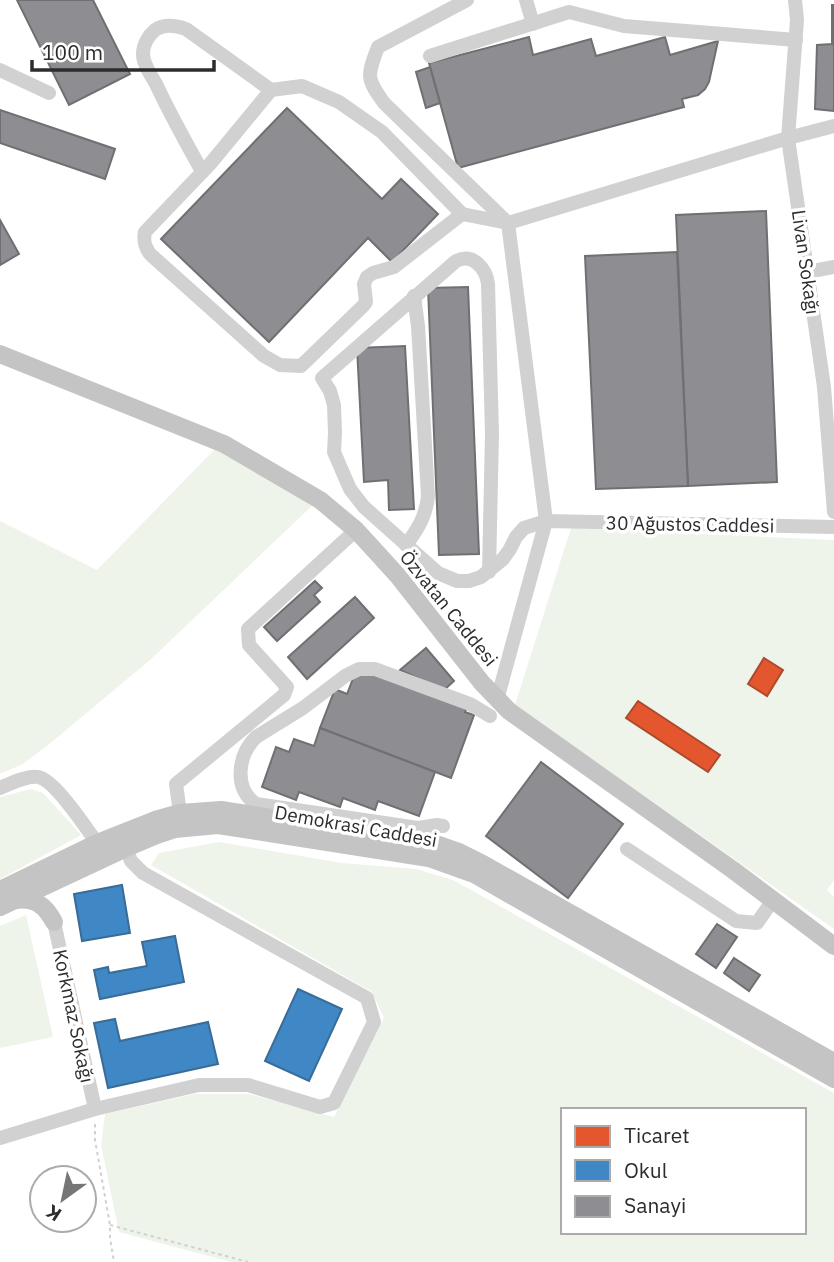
<svg xmlns="http://www.w3.org/2000/svg" width="834" height="1262" viewBox="0 0 834 1262" font-family="'IBM Plex Sans',sans-serif">
<style>
.green{fill:#eef4ea;fill-rule:evenodd}
.shops{fill:#e4572e;stroke:#ad4a2d;stroke-width:2}
.schools{fill:#3f88c5;stroke:#396c97;stroke-width:2}
.industry{fill:#8d8d92;stroke:#707073;stroke-width:2}
.lines{fill:none;stroke-linecap:round;stroke-linejoin:round}
.path{stroke:#d1d1d1;stroke-width:2;stroke-dasharray:3.5 3.5;stroke-linecap:butt}
.minor{stroke:#d1d1d1;stroke-width:14}
.major{stroke:#c4c4c4;stroke-width:18}
.labels{text-anchor:middle;stroke-width:7;stroke-linejoin:round;paint-order:stroke}
.street-label{font-size:19px;fill:#2c2c2c;stroke:#fff}
</style>
<rect width="100%" height="100%" fill="#fff"/>
<!-- green -->
<g class="green">
<polygon points="215,449 314,504 150,660 53,741 23,764 0,774 0,521 97,570"/>
<polygon points="571,528 834,540 834,880 827,890 834,897 834,929 515,705"/>
<polygon points="31,789 43,793 81,835 0,879 0,797"/>
<path d="M 219,842 L 342,863 L 416,869 L 453,880 L 834,1093 L 834,1262 L 231,1262 L 119,1232 L 101,1145 L 105,1114 L 195,1094 L 249,1094 L 334,1117 L 384,1018 L 372,992 L 151,865 L 159,853 ZM 563,1110 L 804,1110 L 804,1232 L 563,1232 Z"/>
<polygon points="26,915 53,1037 0,1048 0,926"/>
</g>
<!-- shops -->
<g class="shops">
<polygon points="764,658 783,670 767,696 748,684"/>
<polygon points="638,701 720,755 708,772 626,718"/>
</g>
<!-- schools -->
<g class="schools">
<polygon points="122,885 130,933 82,941 74,894"/>
<polygon points="175,936 184,982 100,999 94,970 108,967 109,973 147,966 142,942"/>
<polygon points="298,989 342,1009 309,1081 265,1061"/>
<polygon points="115,1019 120,1041 208,1022 218,1064 108,1088 94,1023"/>
</g>
<!-- industry -->
<g class="industry">
<polygon points="17,0 93,0 130,74 69,105"/>
<polygon points="832,5 834,5 834,111 815,109 817,45 832,44"/>
<polygon points="529,37 533,55 591,39 596,56 665,37 670,55 718,41 709,82 705,89 698,95 682,99 684,107 458,168 429,63"/>
<polygon points="430,67 440,103 426,108 416,72"/>
<polygon points="287,108 382,199 401,179 438,214 392,262 368,238 269,342 161,239"/>
<polygon points="0,110 115,149 105,179 0,143"/>
<polygon points="766,211 777,482 688,486 676,215"/>
<polygon points="0,220 19,254 0,265"/>
<polygon points="677,252 688,486 596,489 585,256"/>
<polygon points="468,287 479,554 439,555 428,288"/>
<polygon points="405,346 414,509 389,510 388,480 364,482 357,348"/>
<polygon points="315,581 322,588 314,595 320,602 277,641 264,627"/>
<polygon points="355,597 374,618 307,679 288,657"/>
<polygon points="426,648 454,681 444,690 400,670"/>
<polygon points="368,672 467,706 465,712 474,715 451,778 320,728 335,689 347,694 354,676"/>
<polygon points="320,728 435,772 419,816 378,801 375,810 343,798 340,807 299,792 296,800 262,787 276,747 289,752 294,739 314,746"/>
<polygon points="541,762 623,824 568,898 486,836"/>
<polygon points="717,924 737,937 716,968 696,954"/>
<polygon points="734,958 760,975 749,991 724,973"/>
</g>
<g class="lines">
<!-- path -->
<g class="path">
<polyline points="95,1124 95,1140 110,1225 110,1238 114,1262"/>
<polyline points="110,1225 248,1262"/>
</g>
<!-- minor -->
<g class="minor">
<path d="M 467,0 L 378,47 C 367,76 366,78 384,103 L 508,223"/>
<polyline points="526,0 533,24"/>
<polyline points="430,56 569,12 624,26 796,40"/>
<polyline points="0,70 49,93"/>
<polyline points="834,126 788,138 824,387 834,512"/>
<path d="M 203,171 L 199,166 C 184,139 169,112 156,84 C 151,75 143,64 143,54 C 143,45 148,36 155,30 C 164,24 175,25 186,29 L 271,90"/>
<path d="M 462,214 L 394,267 L 373,273 L 367,277 L 364,284 L 366,302 L 363,306 L 301,366 L 280,365 L 264,356 L 150,254 C 145,247 143,241 145,232 L 210,164 L 271,90 L 302,86 L 339,102 L 382,132 L 462,214 L 508,223"/>
<polyline points="807,272 834,267"/>
<path d="M 406,545 C 418,529 426,516 428,496 L 418,326 L 414,296"/>
<path d="M 489,572 L 492,434 L 488,284 C 486,268 472,252 456,261 L 322,378 L 330,391 L 334,405 L 335,433 L 334,452 L 350,489 L 364,507 L 438,573 L 457,581 L 469,581 L 481,577 L 503,559 L 510,549 L 516,537 L 524,528 L 546,521 L 834,527"/>
<polyline points="497,700 546,521 508,223 788,138 797,20 795,0"/>
<path d="M 0,788 C 9,784 28,775 38,777 C 54,779 87,829 97,843"/>
<polyline points="180,813 176,784 284,695 287,687 249,645 248,629 356,530"/>
<path d="M 443,826 L 437,825 L 418,828 L 256,804 C 233,788 238,755 256,737 L 303,708 L 345,676 L 359,669 L 375,669 L 470,704 L 490,716"/>
<polyline points="627,849 736,921 757,923 773,900"/>
<polyline points="54,922 95,1109"/>
<polyline points="0,1138 95,1109 199,1085 248,1085 320,1107 334,1103 374,1022 367,998 143,873 131,861 126,848"/>
</g>
<!-- major -->
<g class="major">
<polyline points="0,354 224,444 320,500 356,530 378,554 398,576 482,683 509,711 733,870 834,946"/>
<polyline points="0,890 97,843 155,820 180,813 221,810 404,838 436,844 459,852 483,864 834,1062"/>
<path d="M 15,900 C 34,897 45,905 54,922"/>
<polyline points="0,907 126,848 157,835 175,829 218,825 429,858 474,874 502,890 834,1079"/>
</g>
</g>
<g class="labels">
<!-- street labels -->
<g class="street-label">
<text transform="translate(806 262) rotate(82)" y="7">Livan Sokağı</text>
<text transform="translate(690 524) rotate(1)" y="7">30 Ağustos Caddesi</text>
<text transform="translate(449 608) rotate(51)" y="7">Özvatan Caddesi</text>
<text transform="translate(356 826) rotate(10)" y="7">Demokrasi Caddesi</text>
<text transform="translate(74 1016) rotate(78)" y="7">Korkmaz Sokağı</text>
</g>
</g>
<!-- legend -->
<rect x="561" y="1108" width="245" height="126" fill="#ffffff" stroke="#ababab" stroke-width="2"/>
<rect x="575" y="1126" width="35" height="21" fill="#e4572e" stroke="#ababab" stroke-width="2"/>
<text x="624" y="1143" font-size="21" fill="#2c2c2c">Ticaret</text>
<rect x="575" y="1160" width="35" height="21" fill="#3f88c5" stroke="#ababab" stroke-width="2"/>
<text x="624" y="1178" font-size="21" fill="#2c2c2c">Okul</text>
<rect x="575" y="1196" width="35" height="21" fill="#8d8d92" stroke="#ababab" stroke-width="2"/>
<text x="624" y="1213" font-size="21" fill="#2c2c2c">Sanayi</text>
<!-- north arrow -->
<g transform="translate(63 1199) rotate(213)"><circle r="33" fill="#ffffff" stroke="#ababab" stroke-width="2"/>
<path d="M0-5L12 26L0 18L-12 26Z" fill="#767676"/>
<text y="-10" font-size="19" font-weight="bold" text-anchor="middle" fill="#2c2c2c">K</text>
</g>
<!-- scale -->
<path d="M32 60v10h182v-10" fill="none" stroke="#2c2c2c" stroke-width="3.5"/>
<text x="42" y="60" font-size="21" fill="#2c2c2c" stroke="#ffffff" stroke-width="5" paint-order="stroke">100 m</text>
</svg>
